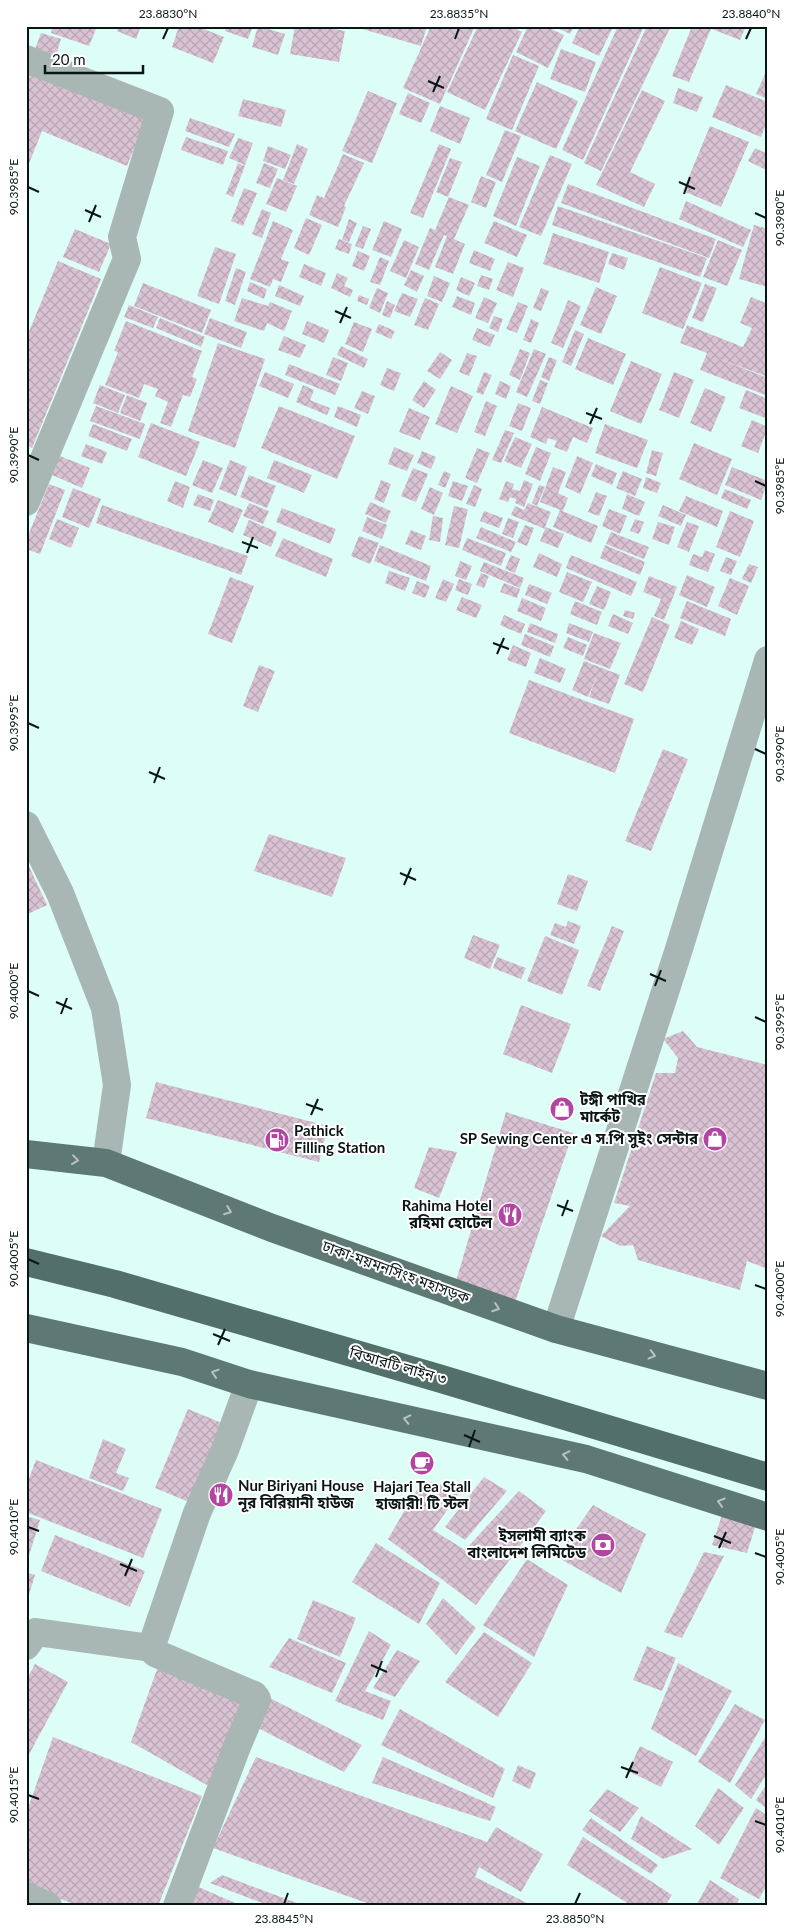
<svg xmlns="http://www.w3.org/2000/svg" width="794" height="1932" viewBox="0 0 794 1932" font-family="Lato,'Noto Sans Bengali',sans-serif">
<style>
.building{fill:url(#building-cross-hatch)}
.lines{fill:none;stroke-linecap:round;stroke-linejoin:round}
.minor{stroke:#a9b7b4;stroke-width:28}
.trunk{stroke:#5e7874;stroke-width:28}
.motorway{stroke:#536f6a;stroke-width:28}
.oneway{stroke:#b7c2c0}
.ticks{fill:none;stroke:#0a1614;stroke-width:2}
.labels{text-anchor:middle;stroke-width:4;stroke-linejoin:round;paint-order:stroke}
.poi-label{font-size:15px;font-weight:bold;fill:#0a1614;stroke:#fff;text-anchor:start}
.street-label{font-size:15px;fill:#0a1614;stroke:#fff}
.neatline{fill:none;stroke:#0a1614;stroke-width:2}
.ticks-label{font-size:12px;text-anchor:middle;fill:#0a1614}
</style>
<defs>
<pattern id="building-cross-hatch" width="8" height="8" patternUnits="userSpaceOnUse" patternTransform="scale(1.25)"><rect width="8" height="8" fill="#d9c2d3"/><path d="M0 0l8 8M0 8l8-8" fill="none" stroke="#b9a6b4"/></pattern>
</defs>
<rect width="100%" height="100%" fill="#ddfef7"/>
<!-- building -->
<g class="building">
<polygon points="53,26 87,26 96,29 89,46 51,33"/>
<polygon points="119,26 141,26 136,39 117,31"/>
<polygon points="179,26 196,26 224,37 213,63 172,47"/>
<polygon points="227,26 253,26 248,39 225,31"/>
<polygon points="258,26 285,34 278,55 252,47"/>
<polygon points="295,26 319,26 345,31 339,62 290,54"/>
<polygon points="352,26 427,26 421,46"/>
<polygon points="431,26 475,26 440,104 403,88"/>
<polygon points="478,26 510,26 522,32 485,110 447,92"/>
<polygon points="528,26 545,26 564,35 548,68 516,52"/>
<polygon points="553,26 574,26 570,34"/>
<polygon points="580,26 613,27 599,56 572,43"/>
<polygon points="618,26 644,26 583,160 562,150"/>
<polygon points="647,26 671,26 601,171 584,163"/>
<polygon points="692,26 712,26 689,82 672,76"/>
<polygon points="713,26 746,26 740,40 712,29"/>
<polygon points="41,33 61,39 54,62 33,55"/>
<polygon points="561,49 596,62 585,92 550,79"/>
<polygon points="513,55 539,66 512,130 486,119"/>
<polygon points="26,64 148,113 127,166 42,131 28,166 26,166"/>
<polygon points="765,74 768,75 768,99 756,94"/>
<polygon points="537,82 578,101 556,149 515,131"/>
<polygon points="726,85 768,102 768,119 761,137 712,117"/>
<polygon points="678,88 703,97 697,112 673,103"/>
<polygon points="642,90 665,101 630,172 655,184 644,207 596,185"/>
<polygon points="368,91 397,103 372,163 342,151"/>
<polygon points="408,93 430,103 421,123 399,114"/>
<polygon points="243,99 286,110 281,127 238,116"/>
<polygon points="440,106 470,118 460,144 430,131"/>
<polygon points="190,118 235,134 229,147 185,131"/>
<polygon points="710,126 749,142 721,207 683,191"/>
<polygon points="505,130 521,136 502,182 486,175"/>
<polygon points="186,137 228,151 223,165 181,150"/>
<polygon points="238,138 253,143 245,165 229,158"/>
<polygon points="297,144 308,149 294,184 283,180"/>
<polygon points="439,144 451,149 423,218 410,213"/>
<polygon points="268,146 291,155 285,169 263,161"/>
<polygon points="755,148 768,154 768,167 766,170 748,161"/>
<polygon points="343,154 364,163 344,206 346,207 338,227 309,215 317,195 324,198"/>
<polygon points="550,155 572,164 541,236 519,227"/>
<polygon points="517,157 540,166 516,226 493,216"/>
<polygon points="450,158 462,162 448,197 436,192"/>
<polygon points="238,163 245,166 233,197 226,194"/>
<polygon points="264,163 278,169 270,188 256,183"/>
<polygon points="481,176 496,182 486,208 471,202"/>
<polygon points="277,178 297,186 286,212 266,204"/>
<polygon points="568,184 716,239 709,258 561,203"/>
<polygon points="244,188 257,193 243,226 231,221"/>
<polygon points="449,197 469,205 454,239 465,244 453,274 435,267 447,236 444,235 429,270 415,264 430,228 435,230"/>
<polygon points="686,201 751,230 743,247 679,219"/>
<polygon points="558,206 707,258 700,277 552,225"/>
<polygon points="262,209 271,213 262,238 252,234"/>
<polygon points="306,218 322,225 309,255 294,248"/>
<polygon points="349,219 357,223 349,242 342,240"/>
<polygon points="273,221 293,230 281,259 289,262 281,282 273,279 270,287 250,279"/>
<polygon points="384,221 402,229 391,257 372,250"/>
<polygon points="494,221 527,235 517,257 484,243"/>
<polygon points="754,225 768,229 768,287 739,279"/>
<polygon points="363,226 371,229 363,249 355,246"/>
<polygon points="75,229 111,244 99,272 63,257"/>
<polygon points="553,233 609,252 599,283 543,264"/>
<polygon points="339,239 352,244 349,254 335,249"/>
<polygon points="404,240 419,247 406,278 390,271"/>
<polygon points="718,240 742,250 727,286 703,277"/>
<polygon points="215,247 236,254 219,304 197,296"/>
<polygon points="474,250 495,259 490,271 469,263"/>
<polygon points="358,251 370,256 364,271 352,266"/>
<polygon points="612,253 628,258 624,270 608,264"/>
<polygon points="380,257 389,261 380,285 370,282"/>
<polygon points="58,261 101,279 32,448 26,445 26,339"/>
<polygon points="508,262 524,268 513,297 496,290"/>
<polygon points="304,264 326,273 321,286 299,277"/>
<polygon points="660,267 702,283 683,329 642,313"/>
<polygon points="236,268 246,272 235,305 225,301"/>
<polygon points="411,270 424,276 417,292 404,285"/>
<polygon points="337,273 348,278 344,286 353,290 350,297 331,288"/>
<polygon points="481,275 493,279 489,290 477,286"/>
<polygon points="434,276 450,283 442,302 427,296"/>
<polygon points="461,277 475,283 469,296 456,290"/>
<polygon points="250,282 267,289 264,299 247,291"/>
<polygon points="143,283 211,310 202,333 134,306"/>
<polygon points="705,284 717,288 703,322 692,318"/>
<polygon points="279,285 304,296 300,306 275,296"/>
<polygon points="596,287 617,296 601,334 580,325"/>
<polygon points="377,288 388,293 380,313 369,308"/>
<polygon points="541,288 549,291 541,311 533,308"/>
<polygon points="402,293 418,299 410,317 394,311"/>
<polygon points="359,295 369,299 367,305 357,301"/>
<polygon points="457,296 475,303 471,315 452,307"/>
<polygon points="484,297 497,303 488,323 475,318"/>
<polygon points="751,297 768,304 768,377 717,358 768,378 768,396 700,370 707,353 680,343 687,325 743,347 752,328 740,323"/>
<polygon points="242,298 268,306 270,302 292,311 284,331 267,323 264,331 234,321"/>
<polygon points="425,298 439,304 428,330 414,325"/>
<polygon points="568,300 581,306 563,348 551,343"/>
<polygon points="387,301 395,305 390,318 382,315"/>
<polygon points="518,302 528,306 517,333 506,329"/>
<polygon points="129,305 158,317 153,328 124,317"/>
<polygon points="494,316 503,319 498,332 489,328"/>
<polygon points="160,318 205,337 201,347 156,328"/>
<polygon points="210,318 247,332 241,348 204,334"/>
<polygon points="531,319 539,323 531,343 523,340"/>
<polygon points="126,321 202,351 192,377 197,379 190,397 183,395 171,427 160,423 168,402 155,396 158,389 144,384 139,398 105,385 118,352 114,351"/>
<polygon points="307,321 329,330 324,343 302,334"/>
<polygon points="354,322 372,329 363,352 345,344"/>
<polygon points="379,324 395,331 391,339 375,332"/>
<polygon points="477,328 495,335 490,347 472,340"/>
<polygon points="575,330 584,334 571,366 562,362"/>
<polygon points="284,336 306,345 300,358 278,350"/>
<polygon points="588,338 626,354 613,385 575,369"/>
<polygon points="218,343 265,359 235,448 188,431"/>
<polygon points="341,346 368,359 364,368 337,355"/>
<polygon points="520,349 530,353 520,380 509,375"/>
<polygon points="534,349 546,354 527,397 516,392"/>
<polygon points="440,352 452,360 440,379 427,371"/>
<polygon points="467,353 477,356 469,376 459,372"/>
<polygon points="333,357 348,363 341,381 326,375"/>
<polygon points="549,357 557,360 549,381 541,377"/>
<polygon points="631,361 662,374 641,424 610,411"/>
<polygon points="289,364 340,384 335,395 285,375"/>
<polygon points="387,368 401,373 394,391 380,385"/>
<polygon points="265,372 294,384 288,398 259,386"/>
<polygon points="484,372 492,375 483,395 476,392"/>
<polygon points="674,372 694,380 679,418 659,410"/>
<polygon points="540,380 548,383 540,404 532,401"/>
<polygon points="424,381 436,390 424,408 412,400"/>
<polygon points="500,381 511,386 506,399 495,394"/>
<polygon points="100,385 125,395 118,413 93,403"/>
<polygon points="303,385 314,390 310,400 330,408 327,415 296,402"/>
<polygon points="451,386 473,396 457,433 435,424"/>
<polygon points="705,388 726,397 711,432 690,423"/>
<polygon points="746,390 768,399 768,419 739,408"/>
<polygon points="362,391 375,396 368,414 354,408"/>
<polygon points="127,395 147,403 140,421 120,413"/>
<polygon points="486,401 497,406 485,436 474,432"/>
<polygon points="518,403 531,408 522,431 509,426"/>
<polygon points="96,406 145,424 140,439 90,421"/>
<polygon points="279,406 355,436 337,479 261,448"/>
<polygon points="338,406 361,415 357,427 334,417"/>
<polygon points="542,407 593,428 587,443 573,437 567,452 554,447 557,441 548,438 546,444 530,437"/>
<polygon points="409,408 430,417 420,440 399,432"/>
<polygon points="752,420 768,427 758,453 741,446"/>
<polygon points="151,423 200,442 186,476 138,457"/>
<polygon points="93,424 132,439 127,451 88,436"/>
<polygon points="605,424 648,440 637,468 595,453"/>
<polygon points="505,430 514,433 501,463 492,460"/>
<polygon points="515,437 532,444 521,468 504,461"/>
<polygon points="694,443 732,459 717,495 679,479"/>
<polygon points="86,444 107,452 102,464 81,456"/>
<polygon points="394,447 414,455 407,471 388,464"/>
<polygon points="536,447 551,453 540,481 525,474"/>
<polygon points="477,448 490,453 477,483 465,478"/>
<polygon points="652,450 663,453 656,476 646,473"/>
<polygon points="422,451 436,457 431,469 417,463"/>
<polygon points="60,456 90,468 82,488 52,475"/>
<polygon points="577,456 593,463 580,494 565,487"/>
<polygon points="203,460 223,468 212,493 192,485"/>
<polygon points="230,460 247,467 236,496 219,489"/>
<polygon points="274,460 312,475 304,493 267,478"/>
<polygon points="596,464 617,473 612,485 591,476"/>
<polygon points="553,467 566,472 558,493 568,498 563,511 540,502"/>
<polygon points="732,467 768,481 761,500 725,485"/>
<polygon points="413,468 428,474 416,502 401,496"/>
<polygon points="444,471 451,474 445,488 438,485"/>
<polygon points="623,471 642,479 635,496 616,488"/>
<polygon points="249,475 276,486 267,508 240,497"/>
<polygon points="646,477 661,483 657,493 643,488"/>
<polygon points="381,480 391,484 384,503 374,499"/>
<polygon points="524,480 533,484 524,507 515,503 516,499 510,497 508,502 499,499 506,481 514,484 512,489 520,491"/>
<polygon points="175,481 190,487 183,508 167,501"/>
<polygon points="453,481 468,486 462,501 448,496"/>
<polygon points="49,484 65,490 40,554 26,549 26,541"/>
<polygon points="474,485 482,489 475,507 466,504"/>
<polygon points="539,485 545,487 537,506 532,503"/>
<polygon points="430,487 443,493 434,515 421,509"/>
<polygon points="73,488 101,499 89,528 62,517"/>
<polygon points="725,489 751,500 747,509 721,498"/>
<polygon points="596,492 607,496 599,516 588,512"/>
<polygon points="198,494 214,500 210,511 193,505"/>
<polygon points="627,494 645,502 639,516 622,509"/>
<polygon points="686,496 723,511 717,527 679,511"/>
<polygon points="218,500 243,510 233,533 208,522"/>
<polygon points="370,502 391,511 386,523 365,514"/>
<polygon points="249,503 269,511 263,524 243,516"/>
<polygon points="528,503 551,512 545,527 564,534 558,548 540,541 545,529 511,515 515,506 524,510"/>
<polygon points="102,505 248,556 241,575 96,523"/>
<polygon points="663,505 686,515 681,526 658,516"/>
<polygon points="454,506 468,509 459,548 445,545"/>
<polygon points="282,508 336,529 330,544 276,522"/>
<polygon points="609,509 627,516 620,534 602,526"/>
<polygon points="560,510 598,526 591,543 553,527"/>
<polygon points="484,511 503,518 499,528 480,521"/>
<polygon points="730,511 754,521 740,557 716,547"/>
<polygon points="433,516 443,518 440,542 429,540"/>
<polygon points="367,517 387,525 382,539 362,531"/>
<polygon points="508,518 519,522 513,538 502,534"/>
<polygon points="57,519 79,528 71,548 49,539"/>
<polygon points="635,519 644,522 639,534 630,531"/>
<polygon points="249,520 277,532 271,547 243,535"/>
<polygon points="658,522 675,527 669,545 652,539"/>
<polygon points="687,522 699,526 689,552 677,547"/>
<polygon points="525,525 534,528 527,546 517,542"/>
<polygon points="481,527 516,542 511,552 476,538"/>
<polygon points="411,530 426,536 421,550 405,544"/>
<polygon points="611,532 649,547 644,559 606,544"/>
<polygon points="359,536 379,543 370,564 351,556"/>
<polygon points="283,538 333,559 326,577 275,556"/>
<polygon points="467,538 506,553 501,566 462,550"/>
<polygon points="380,545 431,566 426,581 374,561"/>
<polygon points="605,545 645,562 640,575 600,558"/>
<polygon points="705,550 715,554 708,572 689,565 693,554 702,557"/>
<polygon points="539,553 562,564 557,577 533,567"/>
<polygon points="511,555 520,559 515,573 505,569"/>
<polygon points="571,555 637,582 631,596 566,568"/>
<polygon points="726,557 737,561 731,575 720,571"/>
<polygon points="460,561 472,566 466,580 455,576"/>
<polygon points="484,562 524,578 520,588 480,571"/>
<polygon points="749,564 758,567 751,583 742,579"/>
<polygon points="389,571 410,578 405,591 385,583"/>
<polygon points="567,572 592,582 583,602 559,592"/>
<polygon points="481,573 489,576 484,588 476,585"/>
<polygon points="687,575 715,587 707,607 679,595"/>
<polygon points="649,576 677,587 664,620 654,616 661,599 643,592"/>
<polygon points="230,577 254,586 232,643 208,634"/>
<polygon points="730,578 749,586 737,615 718,606"/>
<polygon points="443,579 454,584 446,602 435,598"/>
<polygon points="459,579 472,584 468,595 455,590"/>
<polygon points="417,581 430,586 425,598 412,593"/>
<polygon points="504,583 520,589 517,598 500,592"/>
<polygon points="529,584 552,593 547,604 525,595"/>
<polygon points="597,586 611,592 604,610 589,604"/>
<polygon points="462,597 482,605 476,618 456,610"/>
<polygon points="522,598 546,608 541,621 517,611"/>
<polygon points="575,601 602,612 597,625 570,614"/>
<polygon points="687,601 731,619 725,636 680,618"/>
<polygon points="625,610 635,613 633,619 623,616"/>
<polygon points="613,614 633,623 628,634 608,626"/>
<polygon points="504,615 525,624 521,634 500,625"/>
<polygon points="652,617 670,625 643,692 624,684"/>
<polygon points="681,621 699,629 692,645 674,638"/>
<polygon points="530,623 558,634 555,643 527,632"/>
<polygon points="569,623 593,632 589,642 566,633"/>
<polygon points="594,633 621,643 610,669 584,659"/>
<polygon points="525,634 554,646 550,657 521,645"/>
<polygon points="568,637 587,645 583,656 563,648"/>
<polygon points="513,645 531,653 526,667 507,660"/>
<polygon points="540,658 566,669 560,683 534,673"/>
<polygon points="584,661 620,675 609,704 589,697 598,673 588,697 572,690"/>
<polygon points="259,665 275,671 258,712 243,706"/>
<polygon points="529,680 634,719 615,773 509,733"/>
<polygon points="663,749 688,759 651,851 625,841"/>
<polygon points="269,834 346,858 332,897 254,871"/>
<polygon points="26,860 47,905 26,915"/>
<polygon points="568,874 588,881 577,911 557,904"/>
<polygon points="568,921 581,926 574,944 550,935 555,923 566,927"/>
<polygon points="612,926 624,931 600,991 587,986"/>
<polygon points="473,935 500,945 490,969 464,958"/>
<polygon points="545,936 579,950 562,995 527,981"/>
<polygon points="497,957 526,968 521,979 493,968"/>
<polygon points="521,1005 571,1024 552,1073 503,1054"/>
<polygon points="683,1031 697,1047 768,1065 768,1262 765,1268 747,1261 740,1290 638,1260 633,1245 620,1246 601,1236 630,1206 614,1203 656,1073 675,1073 678,1058 663,1039"/>
<polygon points="156,1082 328,1126 319,1162 146,1118"/>
<polygon points="506,1112 573,1133 512,1311 451,1298"/>
<polygon points="429,1147 457,1152 439,1198 414,1188"/>
<polygon points="188,1409 222,1423 189,1502 155,1488"/>
<polygon points="103,1439 126,1449 116,1473 129,1478 123,1491 89,1478"/>
<polygon points="36,1460 162,1509 143,1558 26,1512 26,1486"/>
<polygon points="484,1477 507,1491 465,1540 445,1527"/>
<polygon points="422,1481 463,1488 433,1530 465,1550 519,1491 546,1511 476,1605 388,1539"/>
<polygon points="593,1505 646,1534 621,1593 557,1557"/>
<polygon points="724,1509 757,1521 747,1553 712,1545"/>
<polygon points="26,1516 40,1520 27,1562 26,1562"/>
<polygon points="55,1535 145,1571 130,1607 41,1571"/>
<polygon points="376,1543 440,1583 419,1624 352,1582"/>
<polygon points="704,1552 724,1556 682,1638 664,1632"/>
<polygon points="527,1559 568,1585 534,1657 483,1625"/>
<polygon points="26,1572 35,1575 27,1601 26,1601"/>
<polygon points="443,1598 476,1628 456,1655 426,1624"/>
<polygon points="313,1600 356,1618 340,1657 297,1639"/>
<polygon points="369,1631 391,1645 365,1691 391,1701 383,1720 335,1701"/>
<polygon points="484,1632 532,1663 498,1717 445,1682"/>
<polygon points="289,1638 346,1663 332,1693 269,1667"/>
<polygon points="647,1646 676,1658 662,1691 633,1680"/>
<polygon points="397,1650 420,1661 395,1697 373,1688"/>
<polygon points="160,1661 247,1701 212,1788 131,1742"/>
<polygon points="678,1663 732,1691 696,1756 651,1729"/>
<polygon points="35,1664 68,1682 26,1760 26,1681"/>
<polygon points="268,1697 362,1745 344,1772 258,1728"/>
<polygon points="735,1704 765,1720 730,1783 698,1762"/>
<polygon points="400,1709 505,1769 493,1798 381,1745"/>
<polygon points="768,1733 768,1772 751,1799 735,1785"/>
<polygon points="53,1737 202,1796 158,1906 79,1906 26,1886 26,1814"/>
<polygon points="640,1746 673,1762 661,1787 628,1771"/>
<polygon points="256,1757 487,1842 496,1827 543,1854 521,1892 479,1867 475,1877 533,1906 375,1906 213,1848"/>
<polygon points="383,1757 496,1807 490,1821 372,1783"/>
<polygon points="518,1765 536,1773 530,1789 512,1781"/>
<polygon points="768,1782 768,1810 756,1800"/>
<polygon points="718,1788 744,1808 719,1845 695,1826"/>
<polygon points="607,1789 639,1808 620,1832 589,1811"/>
<polygon points="756,1808 768,1816 768,1883 759,1899 720,1878"/>
<polygon points="641,1816 692,1849 663,1859 631,1839"/>
<polygon points="591,1818 658,1865 651,1874 582,1830"/>
<polygon points="583,1837 672,1895 665,1906 632,1906 567,1865"/>
<polygon points="222,1875 305,1906 270,1906 210,1883"/>
<polygon points="710,1880 739,1899 736,1906 696,1906"/>
<polygon points="194,1885 242,1906 187,1906"/>
</g>
<g class="lines">
<!-- minor -->
<g class="minor">
<polyline points="26,59 160,111 122,237 127,259 26,502"/>
<polyline points="26,825 60,893 105,1008 117,1085 106,1163"/>
<polyline points="556,1329 678,952 768,660"/>
<polyline points="26,1646 36,1632 151,1648"/>
<polyline points="26,1896 48,1906"/>
<polyline points="177,1906 236,1749 257,1699 254,1695 155,1653 151,1648 197,1513 225,1450 249,1384"/>
</g>
<!-- trunk -->
<g class="trunk">
<polyline points="26,1154 106,1163 272,1228 556,1329 768,1386"/>
<polyline points="26,1328 182,1362 249,1384 586,1459 768,1517"/>
</g>
<!-- motorway -->
<polyline class="motorway" points="26,1262 115,1284 438,1378 768,1477"/>
</g>
<!-- one-way arrows -->
<defs><path id="oneway-chevron" d="M-2-3.5L2.5 0L-2 3.5" fill="none" stroke-width="1.6" stroke-linecap="round" stroke-linejoin="round" transform="scale(1.25)"/></defs>
<g class="oneway">
<use href="#oneway-chevron" transform="translate(75 1160) rotate(7)"/>
<use href="#oneway-chevron" transform="translate(228 1211) rotate(21)"/>
<use href="#oneway-chevron" transform="translate(496 1308) rotate(20)"/>
<use href="#oneway-chevron" transform="translate(652 1355) rotate(15)"/>
<use href="#oneway-chevron" transform="translate(215 1373) rotate(-162)"/>
<use href="#oneway-chevron" transform="translate(407 1419) rotate(-167)"/>
<use href="#oneway-chevron" transform="translate(566 1455) rotate(-167)"/>
<use href="#oneway-chevron" transform="translate(721 1502) rotate(-163)"/>
</g>
<!-- ticks -->
<path class="ticks" d="M 163,39 L 168,28M 455,39 L 459,28M 746,39 L 751,28M 428,81 L 444,88M 433,92 L 440,76M 679,182 L 695,189M 28,187 L 39,192M 684,194 L 690,177M 85,210 L 101,217M 755,213 L 766,218M 89,222 L 96,205M 335,311 L 351,318M 340,323 L 347,307M 586,413 L 602,419M 590,424 L 597,408M 28,455 L 39,460M 755,481 L 766,486M 242,542 L 258,548M 247,553 L 253,537M 493,643 L 509,649M 497,654 L 504,638M 28,723 L 39,728M 755,749 L 766,754M 149,772 L 165,779M 154,783 L 160,767M 400,873 L 416,880M 404,885 L 411,868M 650,974 L 666,981M 655,986 L 661,970M 28,991 L 39,996M 56,1002 L 72,1009M 61,1014 L 67,998M 755,1017 L 766,1022M 306,1104 L 323,1110M 311,1115 L 318,1099M 557,1205 L 573,1211M 562,1216 L 568,1200M 28,1259 L 39,1264M 755,1285 L 766,1289M 213,1334 L 230,1341M 218,1345 L 225,1329M 464,1435 L 480,1442M 469,1447 L 475,1430M 28,1527 L 39,1531M 714,1536 L 731,1543M 719,1548 L 726,1532M 755,1553 L 766,1557M 120,1564 L 137,1571M 125,1576 L 132,1559M 371,1665 L 387,1672M 376,1677 L 382,1661M 621,1767 L 638,1773M 626,1778 L 633,1762M 28,1795 L 39,1799M 755,1821 L 766,1825M 284,1904 L 288,1893M 575,1904 L 580,1893"/>
<!-- icons -->
<defs>
<symbol id="shop-disc" viewBox="-11 -11 22 22"><circle r="9.5" fill="#b444a1" stroke="#fff"/><path d="M-5-2.5h2.3a2.7 3.5 0 0 1 5.4 0H5L5.5 6h-11ZM-1.5-2.5h3a1.5 2.3 0 0 0-3 0Z" fill="#fff"/></symbol>
<symbol id="fuel-disc" viewBox="-11 -11 22 22"><circle r="9.5" fill="#b444a1" stroke="#fff"/><path d="M-5.5-6h7V0h2V4h1.3V-2.5L3-4.5l.8-.8L6-3V5H2.5V1h-1V6h-7ZM-4.2-4.7v3.2H.2V-4.7Z" fill="#fff"/></symbol>
<symbol id="restaurant-disc" viewBox="-11 -11 22 22"><circle r="9.5" fill="#b444a1" stroke="#fff"/><path d="M-5-6h1v4h1v-4h1v4h1v-4h1v5L-1.5 .5V6h-2V.5L-5-1ZM5-6V6H3V1.5H1.5Q1.5-4 5-6Z" fill="#fff"/></symbol>
<symbol id="cafe-disc" viewBox="-11 -11 22 22"><circle r="9.5" fill="#b444a1" stroke="#fff"/><path d="M-5.5-4.5H6V0H3Q3 3.5 0 3.5H-2.5Q-5.5 3.5-5.5 0ZM3-3.2v2h1.7v-2ZM-6 4.5H4V6H-6Z" fill="#fff"/></symbol>
<symbol id="bank-disc" viewBox="-11 -11 22 22"><circle r="9.5" fill="#b444a1" stroke="#fff"/><path d="M-6-4H6V4H-6ZM0-2.3a2.3 2.3 0 1 0 0 4.6a2.3 2.3 0 1 0 0-4.6Z" fill="#fff"/></symbol>
</defs>
<g fill-rule="evenodd">
<use href="#shop-disc" x="548" y="1095" width="28" height="28"/>
<use href="#shop-disc" x="701" y="1125" width="28" height="28"/>
<use href="#fuel-disc" x="263" y="1126" width="28" height="28"/>
<use href="#restaurant-disc" x="496" y="1201" width="28" height="28"/>
<use href="#cafe-disc" x="408" y="1449" width="28" height="28"/>
<use href="#restaurant-disc" x="207" y="1481" width="28" height="28"/>
<use href="#bank-disc" x="589" y="1531" width="28" height="28"/>
</g>
<g class="labels">
<!-- poi labels -->
<g class="poi-label">
<text x="580" y="1105">টঙ্গী পাখির<tspan x="580" dy="17">মার্কেট</tspan></text>
<text x="294" y="1136">Pathick<tspan x="294" dy="17">Filling Station</tspan></text>
<text x="698" y="1144" text-anchor="end">SP Sewing Center এ স.পি সুইং সেন্টার</text>
<text x="492" y="1211" text-anchor="end">Rahima Hotel<tspan x="492" dy="17">রহিমা হোটেল</tspan></text>
<text x="238" y="1491">Nur Biriyani House<tspan x="238" dy="17">নূর বিরিয়ানী হাউজ</tspan></text>
<text x="422" y="1492" text-anchor="middle">Hajari Tea Stall<tspan x="422" dy="17">হাজারী! টি স্টল</tspan></text>
<text x="586" y="1541" text-anchor="end">ইসলামী ব্যাংক<tspan x="586" dy="17">বাংলাদেশ লিমিটেড</tspan></text>
</g>
<!-- street labels -->
<g class="street-label">
<text transform="translate(396 1272) rotate(20)" y="5">ঢাকা-ময়মনসিংহ মহাসড়ক</text>
<text transform="translate(398 1366) rotate(16)" y="5">বিআরটি লাইন ৩</text>
</g>
</g>
<!-- border -->
<rect width="794" height="1932" fill="none" stroke="#ffffff" stroke-width="55"/>
<!-- scale -->
<path d="M45 65v8h98v-8" fill="none" stroke="#0a1614" stroke-width="2.5"/>
<text x="52" y="65" font-size="15" fill="#0a1614" stroke="#ffffff" stroke-width="4" paint-order="stroke">20 m</text>
<rect x="28" y="28" width="738" height="1876" class="neatline"/>
<g class="ticks-label">
<text x="168" y="18">23.8830°N</text>
<text x="459" y="18">23.8835°N</text>
<text x="751" y="18">23.8840°N</text>
<text transform="translate(14 187) rotate(-90)" y="4">90.3985°E</text>
<text transform="translate(780 218) rotate(-90)" y="4">90.3980°E</text>
<text transform="translate(14 455) rotate(-90)" y="4">90.3990°E</text>
<text transform="translate(780 486) rotate(-90)" y="4">90.3985°E</text>
<text transform="translate(14 723) rotate(-90)" y="4">90.3995°E</text>
<text transform="translate(780 754) rotate(-90)" y="4">90.3990°E</text>
<text transform="translate(14 991) rotate(-90)" y="4">90.4000°E</text>
<text transform="translate(780 1022) rotate(-90)" y="4">90.3995°E</text>
<text transform="translate(14 1259) rotate(-90)" y="4">90.4005°E</text>
<text transform="translate(780 1289) rotate(-90)" y="4">90.4000°E</text>
<text transform="translate(14 1527) rotate(-90)" y="4">90.4010°E</text>
<text transform="translate(780 1557) rotate(-90)" y="4">90.4005°E</text>
<text transform="translate(14 1795) rotate(-90)" y="4">90.4015°E</text>
<text transform="translate(780 1825) rotate(-90)" y="4">90.4010°E</text>
<text x="284" y="1923">23.8845°N</text>
<text x="575" y="1923">23.8850°N</text>
</g>
</svg>
